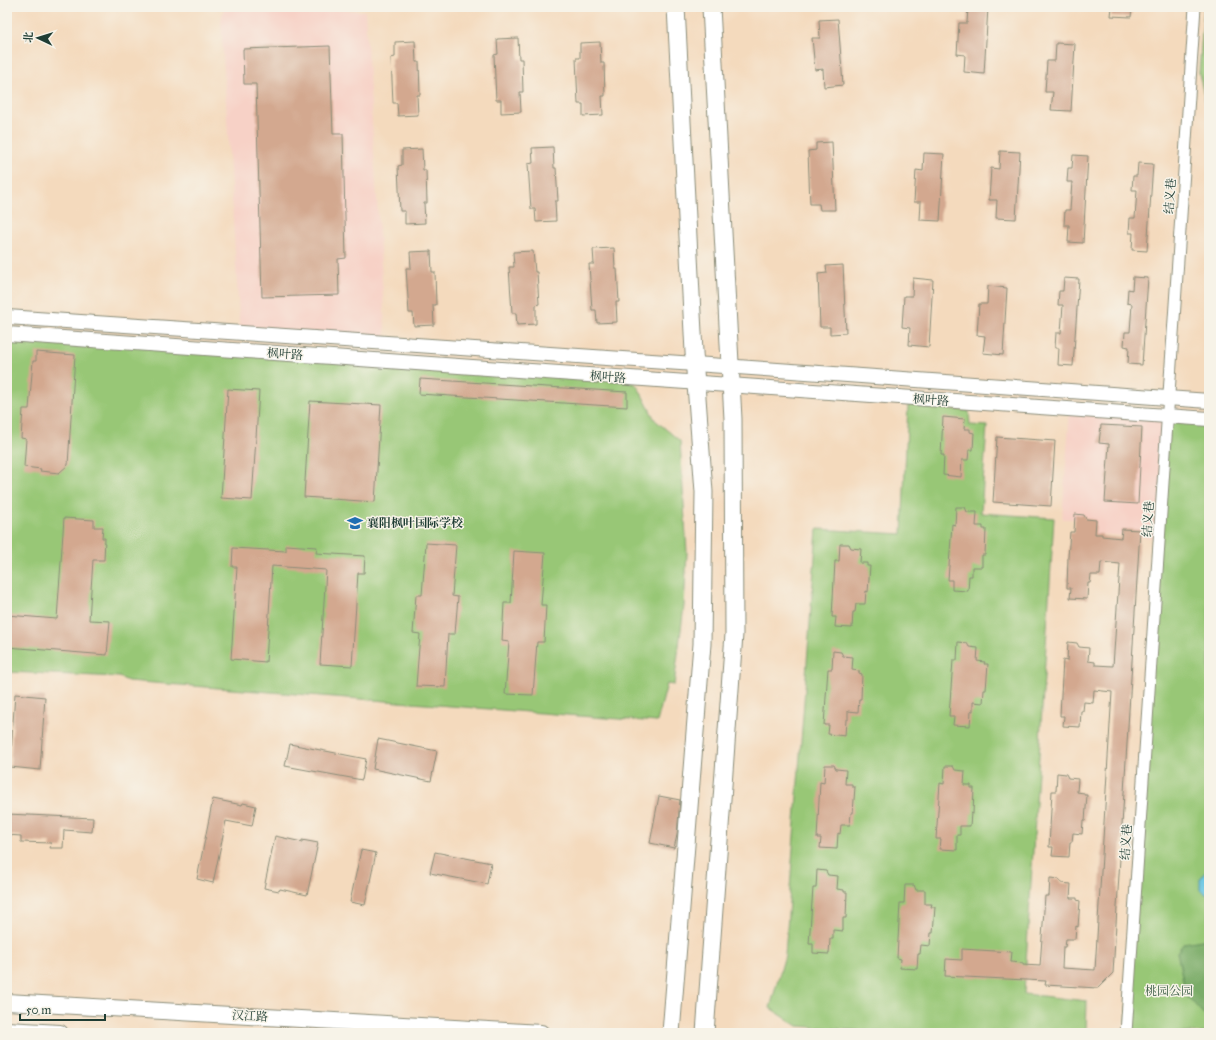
<svg xmlns="http://www.w3.org/2000/svg" width="1216" height="1040" viewBox="0 0 1216 1040" font-family="'IM FELL Great Primer','Noto Serif SC',serif">
<style>
.built{fill:#f7d1c6}
.green{fill:#98c776;stroke:#5c8255}
.forest{fill:#7aac67;stroke:#4c744e}
.water{fill:#65c5e3;stroke:#42818c}
.building{fill:#d3a88f}
.lines{fill:none;stroke-linecap:round;stroke-linejoin:round}
.minor-casing{stroke:#8a8c78;stroke-width:13}
.tertiary-casing{stroke:#8a8c78;stroke-width:16}
.secondary-casing{stroke:#8a8c78;stroke-width:18}
.primary-casing{stroke:#8a8c78;stroke-width:19}
.minor{stroke:#fff;stroke-width:11}
.tertiary{stroke:#fff;stroke-width:14}
.secondary{stroke:#fff;stroke-width:16}
.primary{stroke:#fff;stroke-width:17}
.labels{text-anchor:middle;stroke-width:3;stroke-linejoin:round;paint-order:stroke}
.street-label{font-size:12px;fill:#1f3d34;stroke:#f7f3e8}
.poi-label{font-size:12px;font-weight:bold;fill:#1f3d34;stroke:#f7f3e8;text-anchor:start}
.park-label{font-size:12px;fill:#375941;stroke:#f7f3e8}
</style>
<rect width="100%" height="100%" fill="#f7f3e8"/>
<filter id="ink" filterUnits="userSpaceOnUse"><feTurbulence type="fractalNoise" baseFrequency=".025" numOctaves="2"/><feDisplacementMap in="SourceGraphic" scale="8" xChannelSelector="R" yChannelSelector="G"/><feConvolveMatrix kernelMatrix="1 2 1 2 8 2 1 2 1" color-interpolation-filters="sRGB"/></filter>
<filter id="wash" filterUnits="userSpaceOnUse"><feTurbulence type="fractalNoise" baseFrequency=".012" numOctaves="4" result="noise"/><feDisplacementMap in="SourceGraphic" scale="16" xChannelSelector="R" yChannelSelector="G"/><feGaussianBlur stdDeviation="0.9" result="paint"/><feColorMatrix in="noise" values="0 0 0 0 0 0 0 0 0 0 0 0 0 0 0 0 0 1.4 0 .05"/><feComposite in="paint" operator="in"/></filter>
<g filter="url(#wash)">
<rect width="100%" height="100%" fill="#f4dabd"/>
<!-- built -->
<g class="built">
<polygon points="224,7 269,7 365,11 386,343 240,333 221,21"/>
<polygon points="1070,409 1168,416 1159,538 1095,534 1095,520 1086,519 1084,515 1076,514 1075,519 1062,519"/>
</g>
<!-- green -->
<g class="green">
<polygon points="1204,7 1209,7 1209,113 1207,110 1199,73"/>
<polygon points="7,334 630,378 638,387 655,420 680,441 687,553 684,606 674,685 667,684 657,722 128,681 119,677 7,672"/>
<polygon points="908,405 969,411 970,425 987,426 981,513 1054,518 1024,994 1087,1001 1086,1033 890,1033 798,1026 770,1008 785,955 817,529 902,534"/>
<polygon points="1168,416 1209,419 1209,1033 1126,1033"/>
</g>
<!-- forest -->
<polygon class="forest" points="1202,940 1209,940 1209,1020 1186,995 1177,952 1184,943"/>
<!-- water -->
<polygon class="water" points="1209,867 1209,896 1200,890 1200,879"/>
<g id="blocks">
<!-- building -->
<g class="building">
<polygon points="968,7 988,7 984,74 964,72 965,55 957,54 959,23 967,23"/>
<polygon points="1112,7 1132,7 1131,17 1111,16"/>
<polygon points="838,19 843,85 824,87 823,69 815,70 812,38 820,38 819,20"/>
<polygon points="518,38 519,59 522,59 523,92 520,92 521,112 501,113 501,100 496,100 494,55 498,54 497,39"/>
<polygon points="415,41 416,62 419,62 420,95 417,95 418,115 398,116 397,103 393,103 391,58 395,57 395,42"/>
<polygon points="600,42 601,63 604,63 605,96 602,96 603,115 583,116 583,104 578,104 576,58 580,58 580,43"/>
<polygon points="1056,43 1075,44 1071,111 1051,110 1053,92 1045,92 1047,61 1055,61"/>
<polygon points="330,46 333,134 343,134 346,258 338,259 339,295 262,297 256,84 244,84 243,49"/>
<polygon points="832,142 835,210 820,210 819,204 810,204 808,151 816,150 816,143"/>
<polygon points="553,147 554,168 556,168 558,201 555,201 556,221 536,222 535,209 531,209 528,164 533,163 532,148"/>
<polygon points="422,149 423,170 426,170 427,203 424,203 425,223 405,224 405,211 400,211 398,166 402,165 402,150"/>
<polygon points="1000,151 1020,152 1016,219 996,218 997,200 989,200 991,168 999,169"/>
<polygon points="924,153 944,154 940,221 920,220 921,202 914,202 916,170 923,171"/>
<polygon points="1073,155 1088,156 1083,243 1068,242 1069,225 1064,225 1065,210 1070,210 1072,182 1067,182 1068,168 1072,168"/>
<polygon points="1138,163 1153,164 1147,251 1132,250 1133,233 1129,233 1130,218 1135,218 1137,190 1132,190 1133,176 1137,176"/>
<polygon points="614,248 615,269 617,269 619,302 616,302 617,322 597,323 596,310 592,310 589,264 594,264 593,249"/>
<polygon points="431,251 432,272 435,272 436,305 433,305 434,325 414,326 413,313 409,313 406,268 411,268 410,252"/>
<polygon points="533,251 535,272 537,272 539,304 536,305 536,324 517,325 516,313 512,313 509,267 514,267 513,252"/>
<polygon points="843,265 846,333 830,334 830,327 820,327 818,274 827,273 826,266"/>
<polygon points="1133,277 1148,278 1142,365 1128,364 1129,347 1124,346 1125,332 1130,332 1132,304 1127,303 1128,289 1132,290"/>
<polygon points="913,278 933,280 929,347 909,345 910,328 902,327 904,296 912,296"/>
<polygon points="1064,278 1079,279 1073,366 1058,365 1059,348 1055,348 1056,333 1061,333 1063,305 1058,305 1059,291 1063,291"/>
<polygon points="988,286 1007,288 1003,355 983,353 985,336 977,335 979,304 987,304"/>
<polygon points="36,352 75,355 68,465 59,473 40,471 41,469 24,467 26,439 21,438 23,409 29,409 33,361 36,361"/>
<polygon points="420,379 627,392 627,407 419,394"/>
<polygon points="228,389 259,391 252,500 221,498"/>
<polygon points="310,401 381,405 375,502 304,497"/>
<polygon points="943,417 965,419 964,429 970,429 970,432 974,433 973,450 969,450 968,460 962,460 961,477 943,475 944,455 941,455"/>
<polygon points="1101,425 1142,427 1138,504 1105,502 1109,444 1099,443"/>
<polygon points="997,437 1055,441 1051,506 993,502"/>
<polygon points="956,507 965,507 967,512 977,512 976,526 983,526 983,529 986,529 985,555 982,555 982,567 972,567 972,576 969,576 968,591 952,590 952,580 948,580 952,524 955,525"/>
<polygon points="1075,514 1084,515 1086,519 1096,520 1095,534 1102,534 1102,536 1121,538 1122,529 1140,530 1113,973 1098,988 1045,985 1046,981 945,976 946,959 962,960 962,949 1012,952 1011,962 1023,963 1023,965 1040,966 1045,896 1049,896 1050,878 1059,879 1061,883 1071,884 1070,898 1077,898 1077,900 1080,901 1078,927 1076,926 1075,939 1066,939 1065,947 1063,947 1062,968 1095,970 1112,692 1094,690 1093,703 1084,702 1083,711 1081,711 1080,727 1063,726 1064,716 1060,716 1061,695 1063,660 1067,661 1068,642 1077,643 1079,647 1089,648 1088,661 1095,662 1095,665 1113,666 1120,564 1101,562 1100,575 1091,575 1090,583 1088,583 1087,599 1070,598 1071,588 1067,588 1068,557 1070,532 1074,532"/>
<polygon points="64,518 94,520 94,527 103,527 102,538 105,538 104,560 93,560 89,620 110,621 107,655 7,647 7,615 57,619"/>
<polygon points="426,543 456,545 452,596 458,597 455,634 448,634 445,687 416,686 420,634 413,633 416,595 422,595"/>
<polygon points="840,544 849,544 851,548 861,549 860,563 867,563 867,566 870,566 868,592 866,591 865,604 856,604 855,612 853,612 852,628 835,627 836,617 832,617 835,561 839,561"/>
<polygon points="286,545 317,547 316,553 365,556 364,573 358,573 352,666 320,664 326,570 272,566 266,662 231,659 237,567 232,567 233,548 286,551"/>
<polygon points="514,551 545,553 541,605 546,605 544,642 537,642 533,695 505,694 509,642 502,641 504,603 511,603"/>
<polygon points="958,642 967,643 969,647 978,648 977,661 985,662 984,664 988,664 986,690 984,690 983,703 973,702 973,711 971,711 970,726 953,725 954,716 949,716 953,660 957,660"/>
<polygon points="833,651 841,652 843,656 853,657 852,670 859,671 859,673 862,674 861,699 859,699 858,712 848,711 848,720 846,720 845,736 828,734 829,725 824,725 828,669 832,669"/>
<polygon points="15,694 45,697 40,770 10,767"/>
<polygon points="378,739 437,751 431,781 373,769"/>
<polygon points="290,744 366,759 362,780 285,766"/>
<polygon points="825,765 834,765 836,769 846,770 845,784 852,784 852,787 855,787 853,813 851,813 850,825 841,825 840,834 838,833 837,849 820,848 821,838 817,838 820,782 824,783"/>
<polygon points="945,766 953,766 955,770 965,771 964,785 971,785 971,788 974,788 973,814 971,813 970,826 960,826 960,835 957,835 957,850 940,849 941,839 936,839 940,783 944,784"/>
<polygon points="1057,773 1066,774 1068,778 1078,779 1077,792 1084,793 1084,795 1087,795 1085,821 1083,821 1082,834 1073,833 1072,842 1070,842 1069,857 1052,856 1053,847 1049,847 1052,791 1056,791"/>
<polygon points="659,796 680,800 677,835 674,848 650,843"/>
<polygon points="213,799 242,805 243,803 256,806 252,826 226,821 213,883 197,879"/>
<polygon points="7,814 93,818 92,832 64,830 63,848 50,848 51,843 21,842 21,836 7,835"/>
<polygon points="275,836 302,842 302,840 318,843 307,895 280,889 279,891 264,888"/>
<polygon points="361,850 376,853 365,905 350,902"/>
<polygon points="435,852 491,863 487,884 430,873"/>
<polygon points="817,870 826,871 828,875 838,876 837,889 844,890 844,892 847,892 846,918 843,918 843,931 833,930 833,939 830,939 829,954 813,953 813,944 809,944 813,888 816,888"/>
<polygon points="905,885 914,885 916,890 925,890 925,904 932,904 931,907 935,907 933,933 931,933 930,946 921,945 920,954 918,954 917,969 900,968 901,959 897,958 900,903 904,903"/>
</g>
</g>
</g>
<g filter="url(#ink)">
<use href="#blocks" fill-opacity="0" stroke="#8a8c78" stroke-width="1"/>
<g class="lines">
<defs>
<polyline id="minor" points="1126,1033 1195,7"/>
<g id="tertiary">
<polyline points="7,317 695,364 1209,401"/>
<polyline points="7,334 1209,419"/>
</g>
<g id="secondary">
<polyline points="7,1002 541,1033"/>
<polyline points="7,1030 60,1033"/>
</g>
<g id="primary">
<polyline points="671,1033 702,644 704,492 695,371 676,7"/>
<polyline points="705,1033 734,634 733,419 711,7"/>
</g>
</defs>
<!-- minor casing -->
<use href="#minor" class="minor-casing"/>
<!-- tertiary casing -->
<use href="#tertiary" class="tertiary-casing"/>
<!-- secondary casing -->
<use href="#secondary" class="secondary-casing"/>
<!-- primary casing -->
<use href="#primary" class="primary-casing"/>
<!-- minor -->
<use href="#minor" class="minor"/>
<!-- tertiary -->
<use href="#tertiary" class="tertiary"/>
<!-- secondary -->
<use href="#secondary" class="secondary"/>
<!-- primary -->
<use href="#primary" class="primary"/>
</g>
</g>
<!-- icons -->
<defs>
<symbol id="school-bare" viewBox="-9 -9 18 18"><path d="M0-5L7-2L0 1L-7-2ZM-4 1L0 2.5L4 1V4Q0 6-4 4Z" fill="#1f6fb2" stroke="#f7f3e8" stroke-width="2.5" paint-order="stroke"/></symbol>
</defs>
<g fill-rule="evenodd">
<use href="#school-bare" x="344" y="512" width="22" height="22"/>
</g>
<g class="labels">
<!-- street labels -->
<g class="street-label">
<text transform="translate(1170 196) rotate(-86)" y="4">结义巷</text>
<text transform="translate(285 354) rotate(4)" y="4">枫叶路</text>
<text transform="translate(608 377) rotate(4)" y="4">枫叶路</text>
<text transform="translate(931 400) rotate(4)" y="4">枫叶路</text>
<text transform="translate(1148 519) rotate(-86)" y="4">结义巷</text>
<text transform="translate(1126 842) rotate(-86)" y="4">结义巷</text>
<text transform="translate(250 1016) rotate(3)" y="4">汉江路</text>
</g>
<!-- poi labels -->
<g class="poi-label">
<text x="367" y="527">襄阳枫叶国际学校</text>
</g>
<!-- park labels -->
<g class="park-label">
<text x="1169" y="995">桃园公园</text>
</g>
</g>
<!-- margin -->
<rect width="1216" height="1040" fill="none" stroke="#f7f3e8" stroke-width="24"/>
<!-- north arrow -->
<g transform="translate(38 38) rotate(274)" stroke="#f7f3e8" stroke-width="3" paint-order="stroke">
<path d="M0-3L7 15L0 10L-7 15Z" fill="#1f3d34"/>
<text y="-6" font-size="11" font-weight="bold" text-anchor="middle" fill="#1f3d34">北</text>
</g>
<!-- scale -->
<path d="M20 1014v6h85v-6" fill="none" stroke="#1f3d34" stroke-width="2"/>
<text x="26" y="1014" font-size="12" fill="#1f3d34" stroke="#f7f3e8" stroke-width="3" paint-order="stroke">50 m</text>
</svg>
